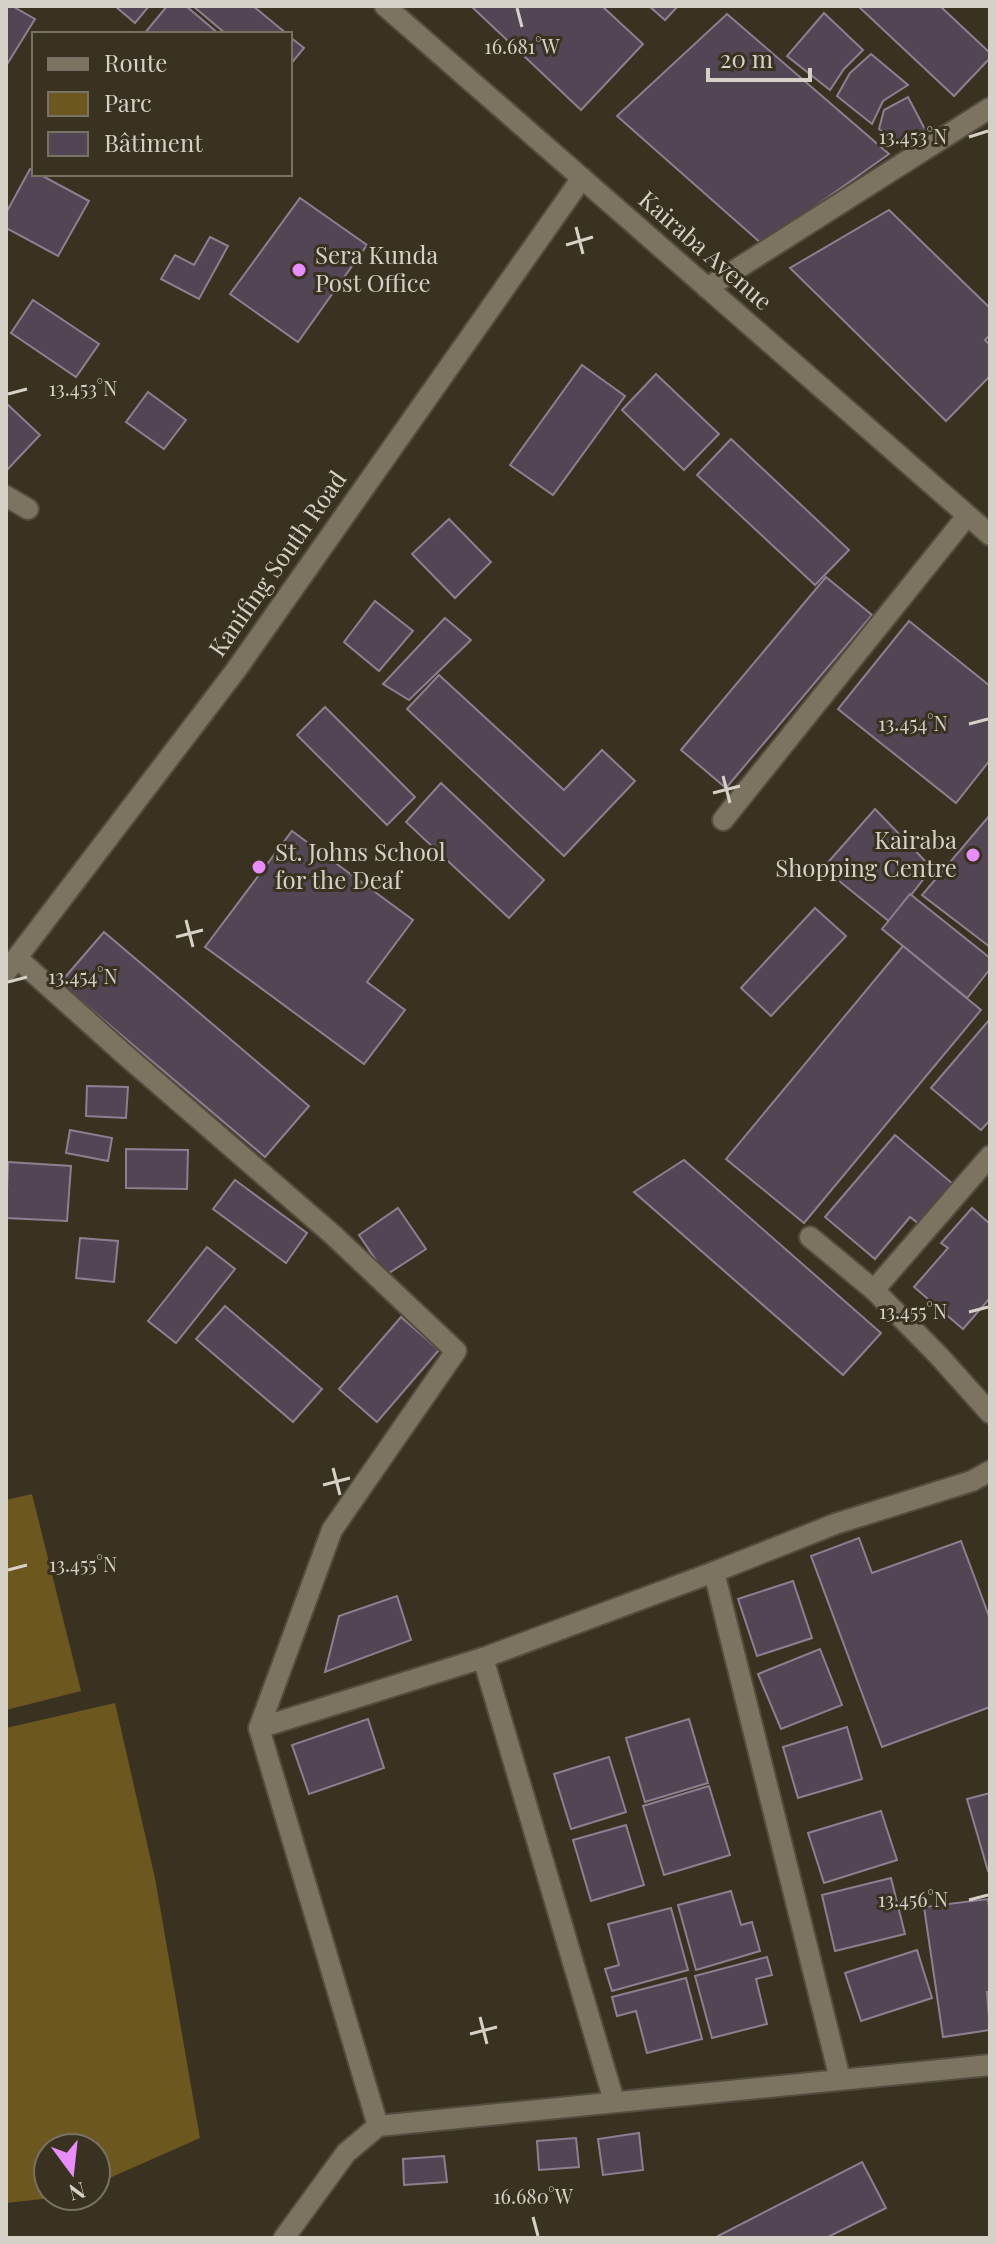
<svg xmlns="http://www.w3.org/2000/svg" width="996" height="2244" viewBox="0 0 996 2244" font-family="'Playfair Display',serif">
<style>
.green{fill:#6c571f}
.building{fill:#524554;stroke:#8d7f90;stroke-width:2}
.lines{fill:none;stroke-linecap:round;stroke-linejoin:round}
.minor-casing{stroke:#534d3f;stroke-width:24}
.minor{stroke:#7c7461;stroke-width:20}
.ticks{fill:none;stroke:#d5d1c7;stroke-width:3}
.poi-dot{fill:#ea8dfc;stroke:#393221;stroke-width:3}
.labels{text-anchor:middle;stroke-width:6;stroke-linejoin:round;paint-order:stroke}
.street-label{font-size:24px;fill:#d5d1c7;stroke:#393221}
.poi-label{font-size:24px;fill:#d5d1c7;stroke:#393221;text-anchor:start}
.ticks-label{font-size:20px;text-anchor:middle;fill:#d5d1c7;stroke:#393221;stroke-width:6;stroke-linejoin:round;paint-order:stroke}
</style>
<rect width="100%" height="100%" fill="#393221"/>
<!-- green -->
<g class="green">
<polygon points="32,1494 81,1691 6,1710 6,1500"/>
<polygon points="115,1703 155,1878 200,2138 96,2184 96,2148 48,2148 48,2196 70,2196 6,2203 6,1728"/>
</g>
<!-- building -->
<g class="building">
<polygon points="6,6 12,6 35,19 6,66"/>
<polygon points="115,6 149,6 135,23"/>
<polygon points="167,6 186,6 219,34 144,34"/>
<polygon points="193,6 253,6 287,34 226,34"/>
<polygon points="471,6 602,6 643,44 581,110"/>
<polygon points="649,6 678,6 665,20"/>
<polygon points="858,6 940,6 990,53 990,58 954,96"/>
<polygon points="824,13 863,50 844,69 830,90 787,56"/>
<polygon points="727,14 889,154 762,244 617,116"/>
<polygon points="290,37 304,48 290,65"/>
<polygon points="871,54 908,85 883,101 872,124 837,96 850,73"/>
<polygon points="908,97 929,137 906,149 879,129 884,110"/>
<polygon points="30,169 34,171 34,174 39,174 89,201 58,256 6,228 6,213"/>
<polygon points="300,198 367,245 298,342 230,294"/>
<polygon points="889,210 990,308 990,335 985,340 990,345 990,376 946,421 790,268"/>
<polygon points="210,237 228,246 199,299 161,279 175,255 194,265"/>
<polygon points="33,300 99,344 76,377 11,333"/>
<polygon points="582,365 625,396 553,495 510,465"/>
<polygon points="656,374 719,434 684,470 622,410"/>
<polygon points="148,392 186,420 164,449 126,422"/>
<polygon points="6,403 40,435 6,471"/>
<polygon points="731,439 849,550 815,585 697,475"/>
<polygon points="449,519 491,562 455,598 412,554"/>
<polygon points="826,577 872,615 726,788 681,750"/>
<polygon points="375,601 413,631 379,671 344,642"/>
<polygon points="445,618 471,640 409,700 383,684"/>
<polygon points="909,621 990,686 990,760 956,803 838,709"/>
<polygon points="439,675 564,790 602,750 635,781 564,856 407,709"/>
<polygon points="325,707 415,797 387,825 297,735"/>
<polygon points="441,783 544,880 509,918 406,822"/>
<polygon points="875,809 932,868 890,922 823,868"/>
<polygon points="990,815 990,947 922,895"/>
<polygon points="292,831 413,920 367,982 405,1010 364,1064 205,947"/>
<polygon points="910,894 990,958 990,969 967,998 882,929"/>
<polygon points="815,908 846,936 771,1016 741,988"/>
<polygon points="104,932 309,1106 265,1157 60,983"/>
<polygon points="903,946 981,1010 804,1223 726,1159"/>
<polygon points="990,1019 990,1120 981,1130 931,1088"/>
<polygon points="87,1086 128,1087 126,1118 86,1116"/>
<polygon points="70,1130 112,1138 108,1161 66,1153"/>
<polygon points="895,1135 953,1184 919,1224 910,1217 875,1259 825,1217"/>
<polygon points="126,1149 188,1150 187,1189 126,1188"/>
<polygon points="684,1160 881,1333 843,1375 634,1192"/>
<polygon points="8,1162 71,1166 67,1221 6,1218"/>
<polygon points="235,1180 307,1233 286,1263 213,1209"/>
<polygon points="398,1208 426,1249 386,1275 359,1235"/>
<polygon points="972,1208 990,1224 990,1298 963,1329 914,1287 948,1248 941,1243"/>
<polygon points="80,1238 118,1241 114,1282 76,1278"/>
<polygon points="207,1247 235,1269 176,1343 148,1321"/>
<polygon points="225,1306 322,1389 293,1422 196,1339"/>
<polygon points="401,1317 439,1350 377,1422 339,1389"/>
<polygon points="859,1538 872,1573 961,1541 990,1619 990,1707 882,1747 811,1556"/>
<polygon points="793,1581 812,1638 757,1656 738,1599"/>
<polygon points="397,1596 411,1640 325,1672 339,1616"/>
<polygon points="820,1649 842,1705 781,1729 758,1674"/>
<polygon points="368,1719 384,1768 309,1794 292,1745"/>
<polygon points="689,1719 708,1783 645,1802 626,1738"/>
<polygon points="847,1727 862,1779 798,1798 783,1747"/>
<polygon points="609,1757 626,1812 571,1829 554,1774"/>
<polygon points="709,1786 730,1855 664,1875 643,1806"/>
<polygon points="990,1793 990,1870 988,1871 967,1799"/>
<polygon points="881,1811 897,1860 824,1883 808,1833"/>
<polygon points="626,1825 644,1885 591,1901 573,1840"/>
<polygon points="891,1878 905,1934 835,1951 822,1895"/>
<polygon points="731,1891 741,1925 752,1922 760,1951 696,1970 678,1905"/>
<polygon points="988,1899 990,1915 990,1992 987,1992 990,2030 943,2037 924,1907"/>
<polygon points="671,1908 688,1970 612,1991 605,1969 619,1965 608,1924"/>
<polygon points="917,1950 932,1998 861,2021 845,1973"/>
<polygon points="767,1957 772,1975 756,1979 767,2024 712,2038 695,1976"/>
<polygon points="686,1978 702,2039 647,2053 636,2011 617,2016 612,1997"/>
<polygon points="639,2133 643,2170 603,2175 598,2139"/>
<polygon points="576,2138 579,2167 539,2170 537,2141"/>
<polygon points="444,2156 447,2182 404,2185 403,2159"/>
<polygon points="862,2162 886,2208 826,2238 719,2238 718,2236"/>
</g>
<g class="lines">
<defs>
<g id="minor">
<polyline points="385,6 990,535"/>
<polyline points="707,288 990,108"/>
<polyline points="6,496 28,509"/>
<polyline points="723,820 967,516"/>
<polyline points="17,958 123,1053 332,1234 456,1351 332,1530 259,1728"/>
<polyline points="6,972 236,670 582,178"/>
<polyline points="810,1237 874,1290 939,1356 990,1413"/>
<polyline points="874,1290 990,1156"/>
<polyline points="714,1572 835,1524 972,1481 990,1471"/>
<polyline points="483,1658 714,1572 840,2079"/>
<polyline points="378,2126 259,1728 483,1658 614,2101"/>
<polyline points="284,2238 346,2153 378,2126 990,2065"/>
</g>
</defs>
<!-- minor casing -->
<use href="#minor" class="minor-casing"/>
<!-- minor -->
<use href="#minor" class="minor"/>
</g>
<!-- ticks -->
<path class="ticks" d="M 517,8 L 522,27M 969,137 L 988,131M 576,227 L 583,254M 566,245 L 593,237M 8,394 L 27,389M 969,724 L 988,719M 723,776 L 730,803M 713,793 L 740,786M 186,920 L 193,947M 176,937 L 203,930M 8,982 L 27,977M 969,1312 L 988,1307M 333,1468 L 340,1495M 323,1485 L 350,1478M 8,1570 L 27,1565M 969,1900 L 988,1895M 480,2017 L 487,2044M 470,2034 L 497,2027M 533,2217 L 538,2236"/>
<!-- markers -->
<g class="poi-dot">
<circle cx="299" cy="270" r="8"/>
<circle cx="973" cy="855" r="8"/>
<circle cx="259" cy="867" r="8"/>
</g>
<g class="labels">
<!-- street labels -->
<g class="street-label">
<text transform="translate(705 251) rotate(41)" y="8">Kairaba Avenue</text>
<text transform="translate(278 564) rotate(-55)" y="8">Kanifing South Road</text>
</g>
<!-- poi labels -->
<g class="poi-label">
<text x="315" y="264">Sera Kunda<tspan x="315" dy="28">Post Office</tspan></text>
<text x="957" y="849" text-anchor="end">Kairaba<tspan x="957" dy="28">Shopping Centre</tspan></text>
<text x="275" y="861">St. Johns School<tspan x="275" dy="28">for the Deaf</tspan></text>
</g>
</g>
<g class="ticks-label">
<text x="522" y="54">16.681°W</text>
<text x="913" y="144">13.453°N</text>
<text x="83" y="396">13.453°N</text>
<text x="913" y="731">13.454°N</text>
<text x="83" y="984">13.454°N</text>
<text x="913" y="1319">13.455°N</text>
<text x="83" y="1572">13.455°N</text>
<text x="913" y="1907">13.456°N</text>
<text x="533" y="2204">16.680°W</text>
</g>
<!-- border -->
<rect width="996" height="2244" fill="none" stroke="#d5d1c7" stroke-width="16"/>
<!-- legend -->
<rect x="32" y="32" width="260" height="144" fill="#393221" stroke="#777263" stroke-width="2"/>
<rect x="48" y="58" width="40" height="12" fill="#7c7461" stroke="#777263" stroke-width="2"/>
<text x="104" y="72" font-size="24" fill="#d5d1c7">Route</text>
<rect x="48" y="92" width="40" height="24" fill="#6c571f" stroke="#777263" stroke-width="2"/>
<text x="104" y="112" font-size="24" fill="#d5d1c7">Parc</text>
<rect x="48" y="132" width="40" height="24" fill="#524554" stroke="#777263" stroke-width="2"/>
<text x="104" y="152" font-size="24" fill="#d5d1c7">Bâtiment</text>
<!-- north arrow -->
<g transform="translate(72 2172) rotate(165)"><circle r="38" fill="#393221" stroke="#777263" stroke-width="2"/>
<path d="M0-6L14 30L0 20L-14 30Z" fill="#ea8dfc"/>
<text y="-12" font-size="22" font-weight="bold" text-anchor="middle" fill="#d5d1c7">N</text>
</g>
<!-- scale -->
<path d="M708 68v12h102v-12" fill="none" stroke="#d5d1c7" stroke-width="4"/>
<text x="720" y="68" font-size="24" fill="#d5d1c7" stroke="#393221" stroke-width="6" paint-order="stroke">20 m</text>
</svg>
